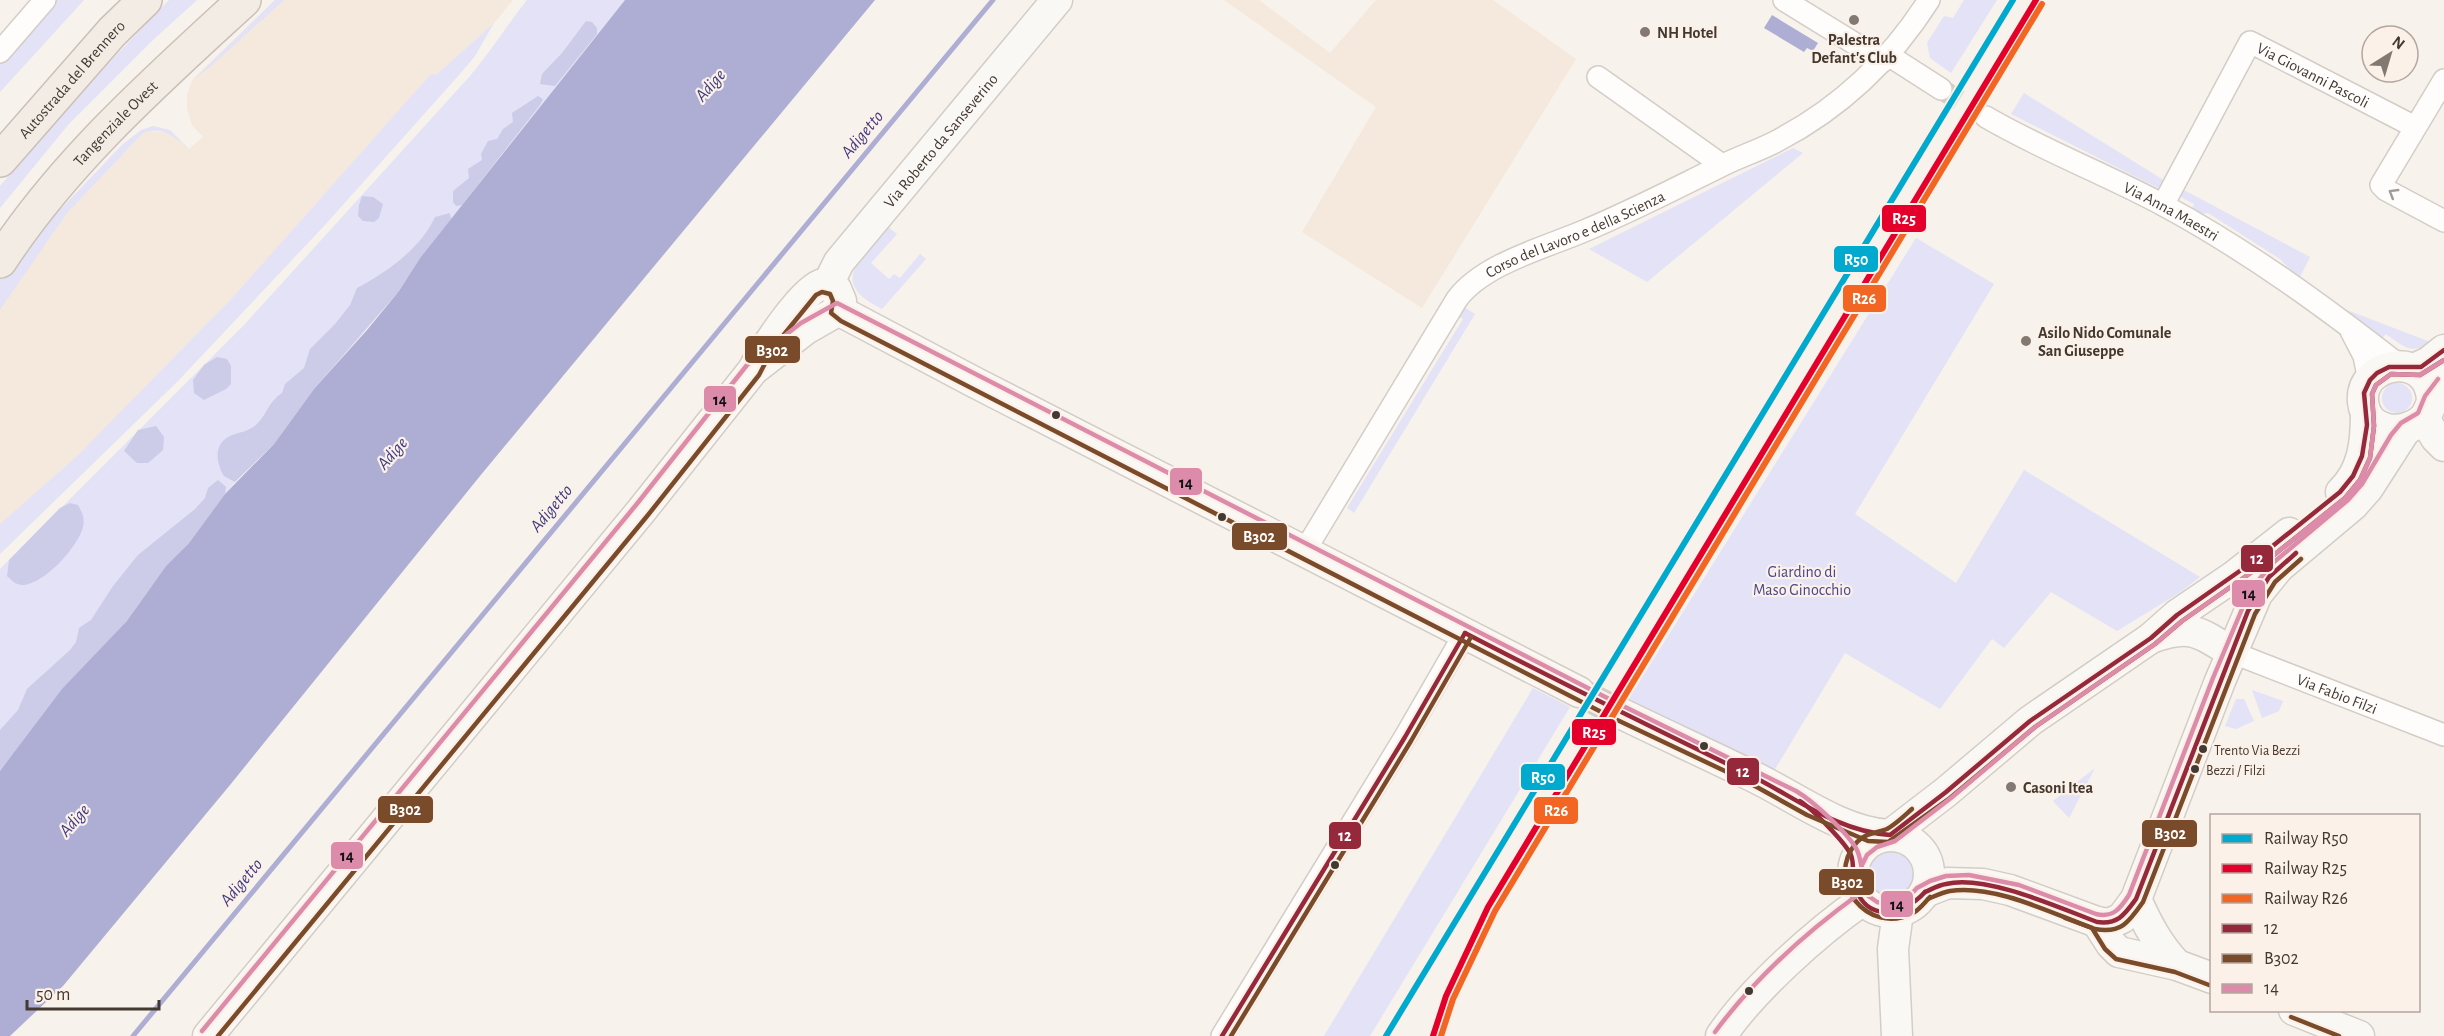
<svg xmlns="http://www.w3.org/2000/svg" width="2444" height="1036" viewBox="0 0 2444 1036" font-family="'Alegreya Sans',sans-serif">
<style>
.built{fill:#f5e8dc}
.green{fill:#e3e2f6}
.forest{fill:#cccce9}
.water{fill:#aeaed4}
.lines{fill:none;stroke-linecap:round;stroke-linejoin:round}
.stream{stroke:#aeaed4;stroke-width:5}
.street-tunnel{stroke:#d3cdc7;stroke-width:21;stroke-dasharray:21 10;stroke-linecap:butt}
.secondary-tunnel{stroke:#d3cdc7;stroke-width:30;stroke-dasharray:30 15;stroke-linecap:butt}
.street-casing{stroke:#d3cdc6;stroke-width:24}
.secondary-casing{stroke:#d3cdc6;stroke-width:33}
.highway-casing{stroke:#cac0b7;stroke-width:36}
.street{stroke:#fefdfc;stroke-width:21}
.secondary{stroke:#faf8f5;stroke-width:30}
.highway{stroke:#f3ece5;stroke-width:33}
.bus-1-casing{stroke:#fcf1e8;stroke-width:9}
.bus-2-casing{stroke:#fcf1e8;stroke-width:9}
.bus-3-casing{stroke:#fcf1e8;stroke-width:9}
.bus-1{stroke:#95293b;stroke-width:4.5}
.bus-2{stroke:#7a4b2a;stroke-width:4.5}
.bus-3{stroke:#dc8caa;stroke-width:4.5}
.rail-1-casing{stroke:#fcf1e8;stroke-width:10}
.rail-2-casing{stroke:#fcf1e8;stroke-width:10}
.rail-3-casing{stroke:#fcf1e8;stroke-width:10}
.rail-1{stroke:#00a9ce;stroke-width:6}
.rail-2{stroke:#e4002b;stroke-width:6}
.rail-3{stroke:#f26522;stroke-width:6}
.oneway{stroke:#a09b96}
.poi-dot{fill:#827a72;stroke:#fcf1e8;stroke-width:2}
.bus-dot{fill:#433931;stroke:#fcf1e8;stroke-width:2}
.labels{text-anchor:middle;stroke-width:4.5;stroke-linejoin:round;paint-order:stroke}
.bus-label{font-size:14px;fill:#433931;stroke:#fcf1e8;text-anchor:start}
.poi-label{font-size:16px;font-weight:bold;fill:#433931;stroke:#fcf1e8;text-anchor:start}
.street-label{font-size:16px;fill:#433931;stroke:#fcf1e8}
.park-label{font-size:16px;fill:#48478e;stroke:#fcf1e8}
.water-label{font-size:18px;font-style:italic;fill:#3f3c82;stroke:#fcf1e8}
.line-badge{stroke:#fcf1e8;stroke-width:2}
.badge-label{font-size:16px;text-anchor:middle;font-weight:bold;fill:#fff}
.pale-badge-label{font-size:16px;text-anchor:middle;font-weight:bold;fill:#111}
</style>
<rect width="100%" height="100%" fill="#f7f2ec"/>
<!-- built -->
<g class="built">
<polygon points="275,0 513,0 494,23 437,74 430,75 232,298 77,456 0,524 0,310 67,213 142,134 148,131 165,132 172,134 189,149 203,137 192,125 187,109 187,95 193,79"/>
<polygon points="1224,0 1259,0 1330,53 1376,0 1493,0 1576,59 1422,308 1302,232 1376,107"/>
</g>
<!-- green -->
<g class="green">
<polygon points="55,0 84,0 0,92 0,65"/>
<polygon points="169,0 197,0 154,39 68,125 0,208 0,186 80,93"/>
<polygon points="275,0 284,0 210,67 194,79"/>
<path d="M 527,0 L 625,0 L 420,258 L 399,291 L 225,494 L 208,518 L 0,771 L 0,569 L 244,325 L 470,76 C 490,52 507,25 527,0 Z"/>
<polygon points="1964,0 1997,0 1951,73 1930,58 1927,43 1944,16 1953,18"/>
<polygon points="494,23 475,56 459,75 324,226 178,381 0,554 0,524 77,456 232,298 430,75 437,74"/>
<polygon points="2024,93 2165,181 2161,187 2158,188 2011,114"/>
<path d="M 153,126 L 170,130 L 189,149 C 175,137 161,124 142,134 L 67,213 L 0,310 L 0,277 L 9,263 L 122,145 L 141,130 Z"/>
<polygon points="1793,148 1803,153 1647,282 1589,249"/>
<polygon points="2180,188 2310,257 2299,279 2280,259 2208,213 2198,214 2191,210 2194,204 2177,195"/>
<path d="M 888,227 L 897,234 L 871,263 L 889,279 L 894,274 L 900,278 L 920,254 L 926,259 L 882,309 C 827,282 861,259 888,227 Z"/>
<polygon points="1916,238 1994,284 1855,514 1956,583 2024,470 2200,577 2179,593 2117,631 2051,592 2004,648 1992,639 1940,709 1845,653 1774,771 1687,728 1625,705"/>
<polygon points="1464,307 1475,314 1354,513 1347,508 1463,319 1458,316"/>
<path d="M 2339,307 L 2433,343 C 2411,354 2405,348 2386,334 L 2382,338 Z"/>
<circle cx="2397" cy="398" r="15"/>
<polygon points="1533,688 1570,707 1370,1036 1324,1036"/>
<polygon points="2252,690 2283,701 2279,711 2262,718"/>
<polygon points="2236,699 2244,699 2254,721 2236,729 2225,726"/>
<polygon points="2095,768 2069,818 2053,801"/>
<circle cx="1891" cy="871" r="25"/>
</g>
<!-- forest -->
<g class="forest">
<polygon points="586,21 592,22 597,28 597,34 555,86 540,84 542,74 562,53"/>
<polygon points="538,96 543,99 540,105 462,205 456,206 453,202 453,191 469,178 468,169 482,160 481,154 488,141 497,139 503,129 513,122 512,113"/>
<polygon points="362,196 373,197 383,204 379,218 374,222 363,221 358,216 359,205"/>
<path d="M 450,213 L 451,219 L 420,258 L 399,291 L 314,389 L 274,444 L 235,482 L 224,476 C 216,463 213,444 230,436 C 239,432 248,432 256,425 C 267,415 268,402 282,393 L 285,384 L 304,368 L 310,349 L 335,324 L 350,305 L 357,288 C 386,273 421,248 435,217 Z"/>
<polygon points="217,357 227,359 231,366 231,384 226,389 204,400 194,393 193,380 204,365"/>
<polygon points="156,426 164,437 163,450 148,463 137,463 124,451 138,430"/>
<polygon points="218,480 226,487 225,494 189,543 166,566 126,622 0,771 0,730 18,710 27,689 70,650 76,642 79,628 91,620 113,586 138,555 195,509 205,498 208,488"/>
<path d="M 70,503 L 78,505 C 82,512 85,518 83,527 C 78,547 44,584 23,585 C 16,585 12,581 7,576 L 9,560 L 60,508 Z"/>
</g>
<!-- water -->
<g class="water">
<polygon points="625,0 875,0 480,476 230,785 63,986 10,1036 0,1036 0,771 62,689 126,622 166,566 189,543 225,494 274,444 314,389 367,330 399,291 420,258"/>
<polygon points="1772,15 1818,43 1813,51 1807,48 1804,52 1764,28"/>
</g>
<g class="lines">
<!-- stream -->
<polyline class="stream" points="133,1036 993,0"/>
<!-- street-tunnel -->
<polyline class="street-tunnel" points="1941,89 1986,117"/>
<!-- secondary-tunnel -->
<polyline class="secondary-tunnel" points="1579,692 1616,711"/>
<defs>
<g id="street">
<polyline points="1784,0 1883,61"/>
<polyline points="0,52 45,0"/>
<polyline points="1888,55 1941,89"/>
<polyline points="1598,77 1722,165"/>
<polyline points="2444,80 2381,185 2386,190 2444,221"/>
<path id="s1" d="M 1986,117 C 2044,151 2106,174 2165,206 C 2248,251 2325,307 2399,365"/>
<path id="s2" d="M 2163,205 L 2250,42 L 2415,127"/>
<polyline points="2351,331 2364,356 2369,381"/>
<path id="s3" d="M 1304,552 L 1457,299 C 1483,264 1544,248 1584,231 C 1630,212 1674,189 1719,167 C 1738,157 1758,151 1777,141 C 1840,108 1891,60 1929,0"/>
<path id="s4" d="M 2231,652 L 2444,735"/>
<polyline points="1222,1036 1405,737 1465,633"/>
</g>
<g id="secondary">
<path id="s5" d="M 828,284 L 839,262 L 1057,0"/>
<polyline points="838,310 974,382 1579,692"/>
<polyline points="2414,369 2429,362 2444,350"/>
<path d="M 2432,400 C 2429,349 2359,361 2363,402 C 2366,433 2404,437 2423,419 C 2429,413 2430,405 2434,398 C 2437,393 2441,388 2444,383"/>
<polyline points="2424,418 2436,438 2444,446"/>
<path d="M 2341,492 C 2363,471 2366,443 2366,414"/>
<path d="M 2151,638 C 2190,624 2198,631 2231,652"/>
<path d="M 1616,711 C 1661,733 1705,753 1750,775 C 1795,796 1838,831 1888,835"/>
<polyline points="1890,835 1946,792 2030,721 2151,638 2177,615 2233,577 2289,533"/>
<circle cx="1891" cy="874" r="38"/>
<polyline points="1925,892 1948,883 1983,884 2010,890 2097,922 2109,924 2122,918 2136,899 2220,681 2257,594 2279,567 2353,505 2368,488 2406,429"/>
<path d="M 2136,899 C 2147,924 2158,945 2177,965"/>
<polyline points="2097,922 2111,944 2119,952 2177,965 2212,978"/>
<polyline points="2294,1010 2359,1036"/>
<path d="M 208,1036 L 642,510 L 753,370 C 763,351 804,287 823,284 L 836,289 L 841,301 L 834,313 L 806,329 L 753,370"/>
<path d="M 1721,1036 C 1752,990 1817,932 1863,900"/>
<polyline points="1897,1036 1893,949 1898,912"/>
</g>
<g id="highway">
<path id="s6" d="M 0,160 L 112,32 L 145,0"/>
<path id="s7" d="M 0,261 C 65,161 157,80 244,0"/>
</g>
</defs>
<!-- street casing -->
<use href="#street" class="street-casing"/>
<!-- secondary casing -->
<use href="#secondary" class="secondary-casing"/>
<!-- highway casing -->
<use href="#highway" class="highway-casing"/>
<!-- street -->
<use href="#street" class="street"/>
<!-- secondary -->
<use href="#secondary" class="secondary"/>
<!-- highway -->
<use href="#highway" class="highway"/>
<defs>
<g id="bus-1">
<path d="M 1465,633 C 1559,682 1653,728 1748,774 C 1795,797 1836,831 1890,835 L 1946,792 L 2030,721 L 2151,638 L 2177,615 L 2254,561 L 2340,492 L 2353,476 L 2362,456 L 2367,425 L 2364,393 L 2370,380 L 2377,373 L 2389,367 L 2421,367 L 2444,350"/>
<path d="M 1800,801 C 1812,809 1845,842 1851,855 C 1855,865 1851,877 1855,887 C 1868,924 1904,915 1925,892"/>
<path d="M 1925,892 C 1932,889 1939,885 1946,884 C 1985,874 2060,908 2097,922 C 2118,925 2125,914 2136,899 L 2248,611 L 2269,577 L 2296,553"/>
<polyline points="1222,1036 1405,737 1465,633"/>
</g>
<g id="bus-2">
<path d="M 1912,809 C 1904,816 1896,824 1887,829 C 1877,833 1865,833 1857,842 C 1823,880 1868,937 1913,913 C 1919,910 1925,902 1930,897"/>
<path d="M 1928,899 C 1935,896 1943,892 1950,891 C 1995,884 2053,914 2095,929 C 2121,934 2129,922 2143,902 L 2255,614 L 2275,582 L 2301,559"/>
<polyline points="2065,918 2092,928 2105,949 2116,959 2175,972 2209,985"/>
<polyline points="2291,1017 2339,1036"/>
<polyline points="218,1036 648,515 759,375 773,348 816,295 822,292 830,294 833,301 831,313 841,321 1613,718 1746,781 1807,815 1868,841 1888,842 1950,798 2035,727 2155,644 2182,621 2259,567 2345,498 2360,480 2370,458 2374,426 2372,394 2376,385 2391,374 2420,375 2444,360"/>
<polyline points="1231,1036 1411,741 1471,637"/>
</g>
<g id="bus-3">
<path d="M 2438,379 L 2425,396 L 2418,413 L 2401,423 L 2391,435 L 2362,484 L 2348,500 L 2274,562 L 2250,590 L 2213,678 L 2129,895 C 2120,909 2113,918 2096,914 L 2019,885 L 1969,875 L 1946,876 L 1930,881 L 1917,888 L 1903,903 L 1890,905 L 1877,902 L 1867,895 L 1862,886 L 1860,875 L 1862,865 L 1867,855 L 1877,847 L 1895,841 L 1951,798 L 2035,727 L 2155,644 L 2182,621 L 2259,567 L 2345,498 L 2360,480 L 2370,458 L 2374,426 L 2372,394 L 2376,385 L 2391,374 L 2420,375 L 2444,360"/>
<path d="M 202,1031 L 636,505 L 747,365 L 801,323 L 837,303 L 1619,704 L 1796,791 C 1813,801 1848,833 1857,850 C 1864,865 1860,881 1869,896"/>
<path d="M 1715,1032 C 1755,978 1805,933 1859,894"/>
</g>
</defs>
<!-- bus-1 casing -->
<use href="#bus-1" class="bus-1-casing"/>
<!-- bus-2 casing -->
<use href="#bus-2" class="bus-2-casing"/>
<!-- bus-3 casing -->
<use href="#bus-3" class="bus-3-casing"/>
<!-- bus-1 -->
<use href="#bus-1" class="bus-1"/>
<!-- bus-2 -->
<use href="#bus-2" class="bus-2"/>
<!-- bus-3 -->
<use href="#bus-3" class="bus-3"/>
<defs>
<polyline id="rail-1" points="1386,1036 2013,0"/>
<polyline id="rail-2" points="1433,1036 1446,996 1488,907 2036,0"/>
<polyline id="rail-3" points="1441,1036 1453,999 1495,911 2042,4"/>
</defs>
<!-- rail-1 casing -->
<use href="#rail-1" class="rail-1-casing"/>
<!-- rail-2 casing -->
<use href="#rail-2" class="rail-2-casing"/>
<!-- rail-3 casing -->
<use href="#rail-3" class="rail-3-casing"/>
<!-- rail-1 -->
<use href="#rail-1" class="rail-1"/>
<!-- rail-2 -->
<use href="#rail-2" class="rail-2"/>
<!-- rail-3 -->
<use href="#rail-3" class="rail-3"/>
</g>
<!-- one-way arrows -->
<defs><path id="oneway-chevron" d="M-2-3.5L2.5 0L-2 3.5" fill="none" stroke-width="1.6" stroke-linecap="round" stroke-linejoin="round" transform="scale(1.5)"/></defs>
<use class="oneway" href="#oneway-chevron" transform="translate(2393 193) rotate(-149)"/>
<!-- markers -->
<g class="poi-dot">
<circle cx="1854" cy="20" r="6"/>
<circle cx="1645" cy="32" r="6"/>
<circle cx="2026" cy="341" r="6"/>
<circle cx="2011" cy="787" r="6"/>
</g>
<g class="bus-dot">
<circle cx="1056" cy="415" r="5"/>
<circle cx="1222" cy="517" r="5"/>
<circle cx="1704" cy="746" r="5"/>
<circle cx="2203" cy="749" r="5"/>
<circle cx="2195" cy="769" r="5"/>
<circle cx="1335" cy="865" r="5"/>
<circle cx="1749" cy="991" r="5"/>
</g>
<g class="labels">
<!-- bus labels -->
<g class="bus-label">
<text x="2214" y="755">Trento Via Bezzi</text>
<text x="2206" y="775">Bezzi / Filzi</text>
</g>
<!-- poi labels -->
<g class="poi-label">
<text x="1657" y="38">NH Hotel</text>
<text x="1854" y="45" text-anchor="middle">Palestra<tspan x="1854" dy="18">Defant's Club</tspan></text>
<text x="2038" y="338">Asilo Nido Comunale<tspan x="2038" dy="18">San Giuseppe</tspan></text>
<text x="2023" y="793">Casoni Itea</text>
</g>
<!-- street labels -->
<g class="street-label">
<text dy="6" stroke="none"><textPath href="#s2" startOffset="256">Via Giovanni Pascoli</textPath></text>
<text dy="6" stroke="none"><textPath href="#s6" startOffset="108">Autostrada del Brennero</textPath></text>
<text dy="6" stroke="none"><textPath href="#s7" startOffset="180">Tangenziale Ovest</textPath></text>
<text dy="6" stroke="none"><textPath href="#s5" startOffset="183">Via Roberto da Sanseverino</textPath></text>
<text dy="6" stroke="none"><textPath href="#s1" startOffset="208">Via Anna Maestri</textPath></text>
<text dy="6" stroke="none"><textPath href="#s3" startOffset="432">Corso del Lavoro e della Scienza</textPath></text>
<text dy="6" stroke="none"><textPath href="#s4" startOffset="114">Via Fabio Filzi</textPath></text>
</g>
<!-- park labels -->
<g class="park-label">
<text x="1802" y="577">Giardino di<tspan x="1802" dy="18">Maso Ginocchio</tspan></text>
</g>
<!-- water labels -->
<g class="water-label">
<text transform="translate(710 85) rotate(-49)" y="6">Adige</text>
<text transform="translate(862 134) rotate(-50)" y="6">Adigetto</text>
<text transform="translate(392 453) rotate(-49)" y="6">Adige</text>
<text transform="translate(551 508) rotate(-50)" y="6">Adigetto</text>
<text transform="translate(74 820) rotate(-49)" y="6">Adige</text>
<text transform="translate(241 882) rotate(-50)" y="6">Adigetto</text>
</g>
</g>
<g class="line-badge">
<rect x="1881" y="204" width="46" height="29" rx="6" fill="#e4002b"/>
<rect x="1833" y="245" width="46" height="28" rx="6" fill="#00a9ce"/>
<rect x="1842" y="284" width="45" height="29" rx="6" fill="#f26522"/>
<rect x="744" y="335" width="57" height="29" rx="6" fill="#7a4b2a"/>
<rect x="703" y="385" width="34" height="28" rx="6" fill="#dc8caa"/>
<rect x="1169" y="467" width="34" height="29" rx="6" fill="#dc8caa"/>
<rect x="1231" y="522" width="57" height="29" rx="6" fill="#7a4b2a"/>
<rect x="2240" y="544" width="34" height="29" rx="6" fill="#95293b"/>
<rect x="2231" y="579" width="35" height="29" rx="6" fill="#dc8caa"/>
<rect x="1571" y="718" width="46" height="28" rx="6" fill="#e4002b"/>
<rect x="1726" y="757" width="34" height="29" rx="6" fill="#95293b"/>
<rect x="1520" y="763" width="46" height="28" rx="6" fill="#00a9ce"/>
<rect x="377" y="795" width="57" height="29" rx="6" fill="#7a4b2a"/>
<rect x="1533" y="796" width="46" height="29" rx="6" fill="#f26522"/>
<rect x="2141" y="819" width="57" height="29" rx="6" fill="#7a4b2a"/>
<rect x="1328" y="821" width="34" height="29" rx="6" fill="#95293b"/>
<rect x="330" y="841" width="34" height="29" rx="6" fill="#dc8caa"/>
<rect x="1818" y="868" width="57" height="28" rx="6" fill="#7a4b2a"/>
<rect x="1880" y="890" width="34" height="28" rx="6" fill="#dc8caa"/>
</g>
<g class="badge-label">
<text x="1904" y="224">R25</text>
<text x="1856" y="265">R50</text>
<text x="1864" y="304">R26</text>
<text x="772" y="356">B302</text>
<text x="1259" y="542">B302</text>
<text x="2257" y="564">12</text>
<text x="1594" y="738">R25</text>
<text x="1743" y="777">12</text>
<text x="1543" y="783">R50</text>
<text x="405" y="815">B302</text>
<text x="1556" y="816">R26</text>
<text x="2170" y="839">B302</text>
<text x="1345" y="841">12</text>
<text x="1847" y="888">B302</text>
</g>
<g class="pale-badge-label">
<text x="720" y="405">14</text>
<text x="1186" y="488">14</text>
<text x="2249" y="599">14</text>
<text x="347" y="861">14</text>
<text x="1897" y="910">14</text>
</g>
<!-- legend -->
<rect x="2210" y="814" width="210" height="198" fill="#fcf1e8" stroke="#b2a79f" stroke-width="1.5"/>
<rect x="2222" y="834" width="30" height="9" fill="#00a9ce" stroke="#b2a79f" stroke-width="1.5"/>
<text x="2264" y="844" font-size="18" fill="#433931">Railway R50</text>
<rect x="2222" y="864" width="30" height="9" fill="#e4002b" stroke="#b2a79f" stroke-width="1.5"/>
<text x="2264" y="874" font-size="18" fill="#433931">Railway R25</text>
<rect x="2222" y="894" width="30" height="9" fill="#f26522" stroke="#b2a79f" stroke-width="1.5"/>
<text x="2264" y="904" font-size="18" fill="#433931">Railway R26</text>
<rect x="2222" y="924" width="30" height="9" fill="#95293b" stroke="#b2a79f" stroke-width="1.5"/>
<text x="2264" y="934" font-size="18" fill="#433931">12</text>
<rect x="2222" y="954" width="30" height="9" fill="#7a4b2a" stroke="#b2a79f" stroke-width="1.5"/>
<text x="2264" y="964" font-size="18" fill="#433931">B302</text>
<rect x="2222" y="984" width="30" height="9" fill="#dc8caa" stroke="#b2a79f" stroke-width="1.5"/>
<text x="2264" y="994" font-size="18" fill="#433931">14</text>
<!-- north arrow -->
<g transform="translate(2390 54) rotate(37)"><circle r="28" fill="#fcf1e8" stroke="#b2a79f" stroke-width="1.5"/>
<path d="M0-4.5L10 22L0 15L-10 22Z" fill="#827a72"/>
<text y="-9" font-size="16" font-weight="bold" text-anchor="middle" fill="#433931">N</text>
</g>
<!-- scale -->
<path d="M27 1000v9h132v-9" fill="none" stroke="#433931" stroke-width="3"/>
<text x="36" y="1000" font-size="18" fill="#433931" stroke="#fcf1e8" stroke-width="4.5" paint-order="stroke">50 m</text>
</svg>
